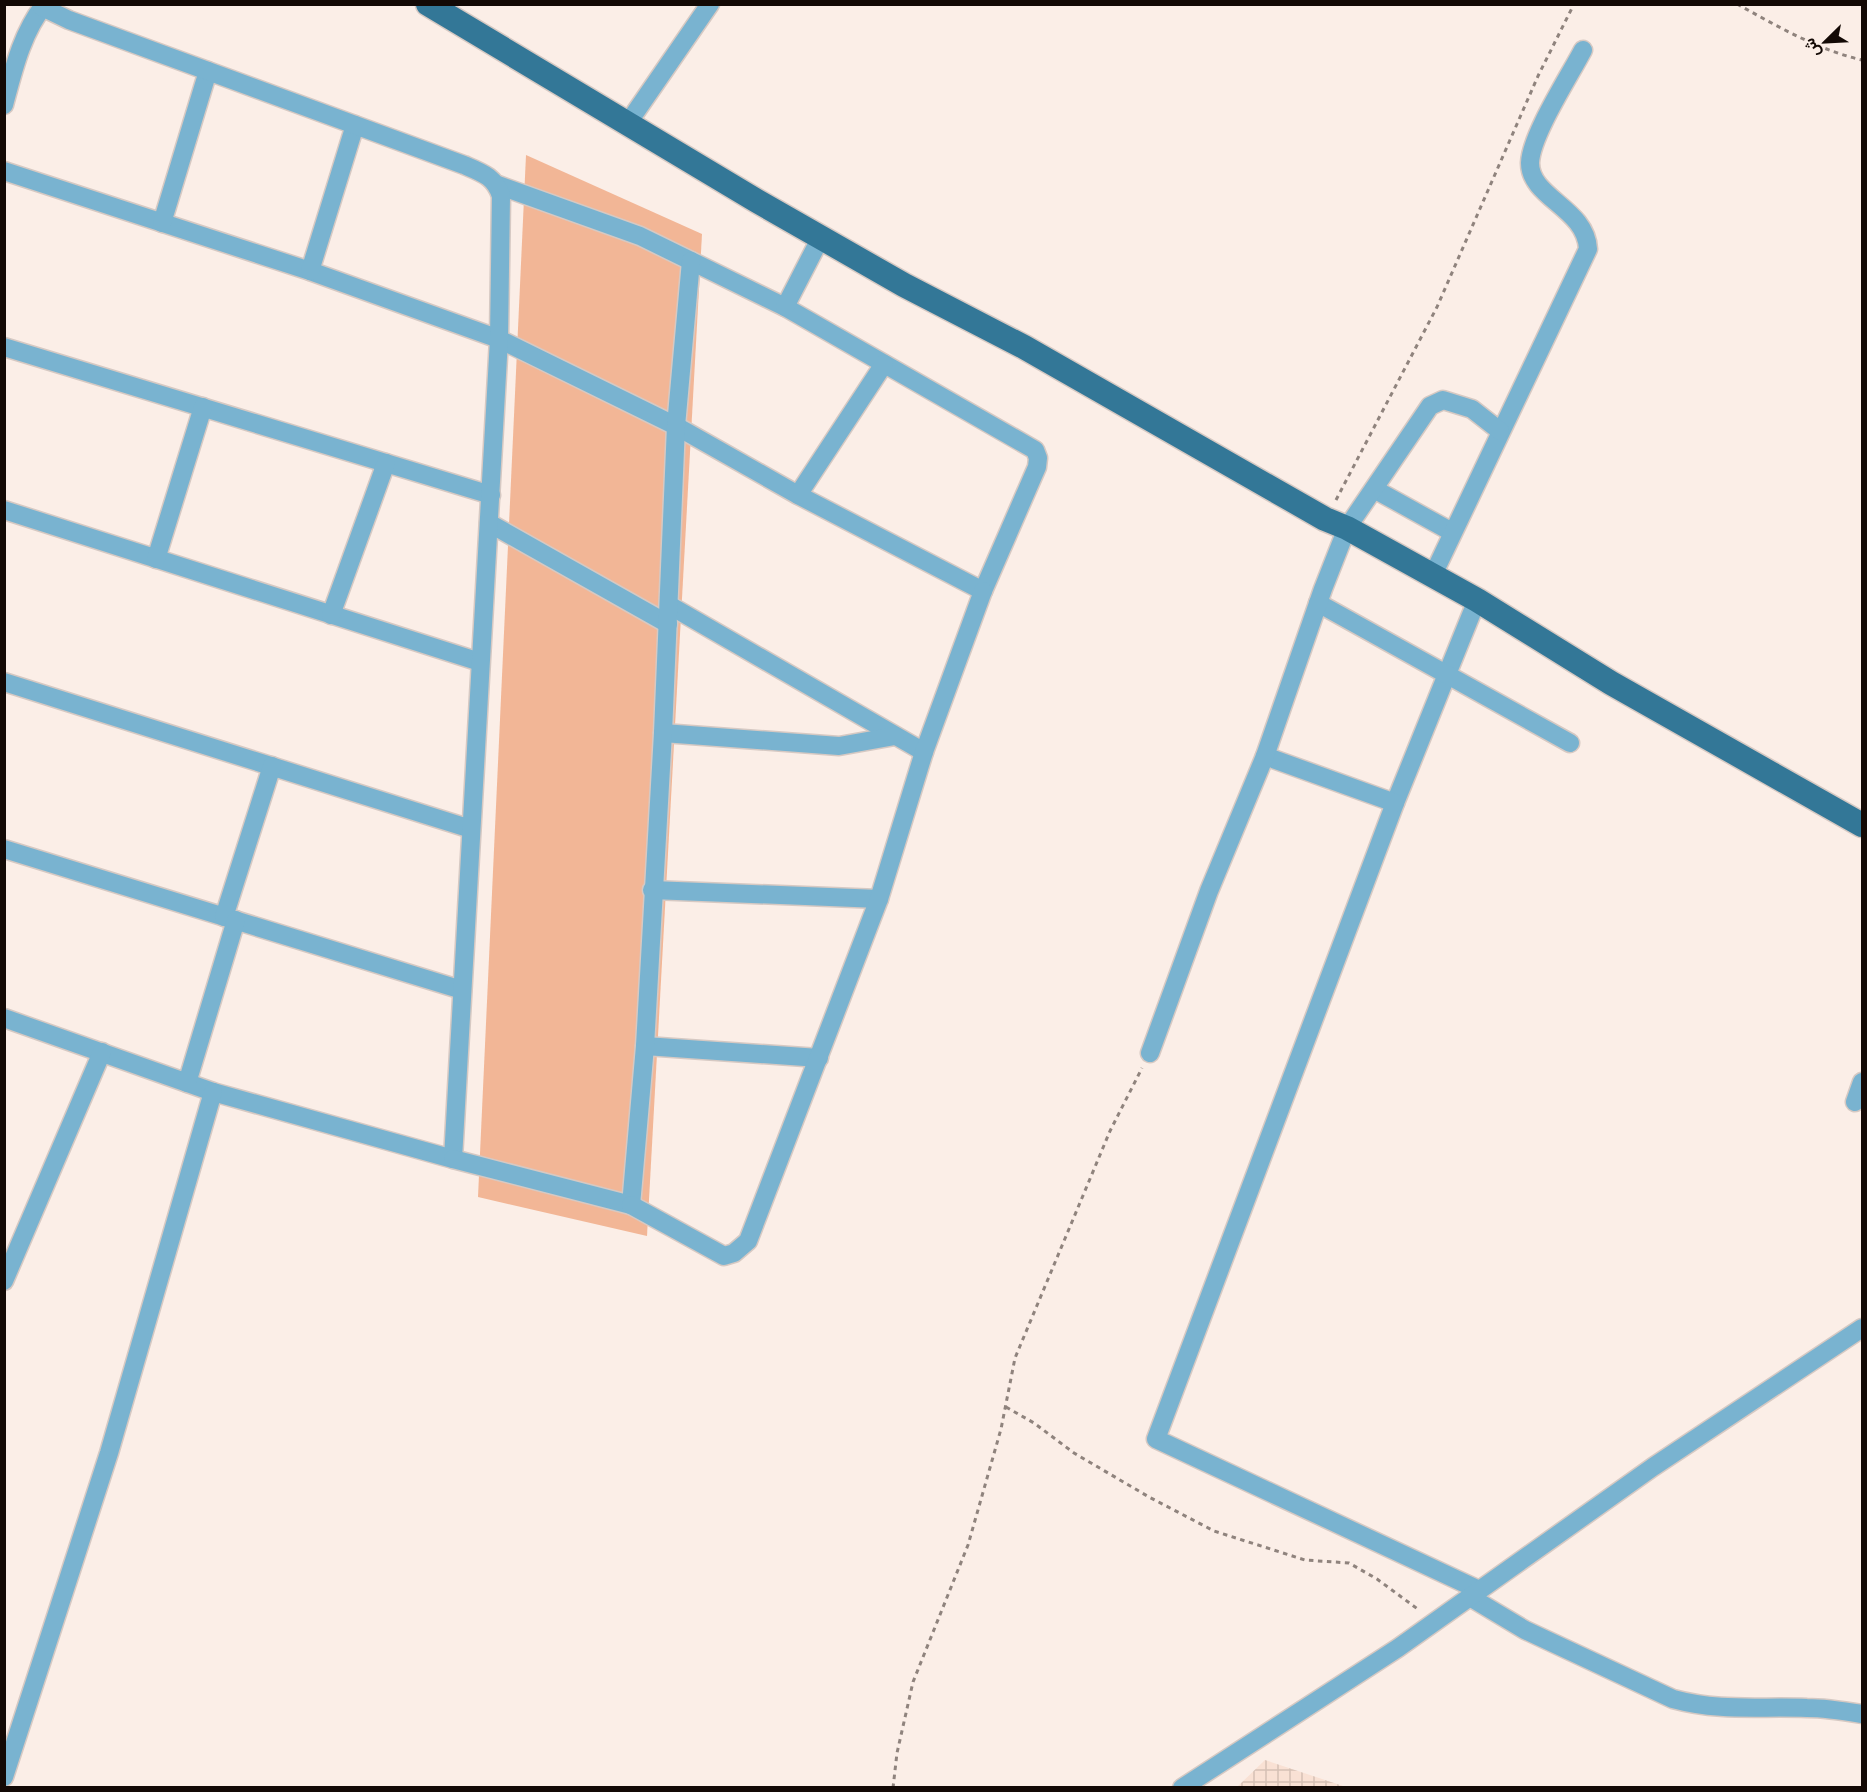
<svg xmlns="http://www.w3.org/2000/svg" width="1867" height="1792" viewBox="0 0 1867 1792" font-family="Poppins,Vazirmatn,sans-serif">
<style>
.industrial{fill:url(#industrial-grid)}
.park{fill:#f2b696}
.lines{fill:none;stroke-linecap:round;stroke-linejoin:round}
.minor-casing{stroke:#d6c9c3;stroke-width:21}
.major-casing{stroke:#d6c9c3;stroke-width:27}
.path{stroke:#8f837d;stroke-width:3;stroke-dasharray:4.5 4.5;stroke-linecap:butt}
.minor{stroke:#79b3d0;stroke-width:18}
.major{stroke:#337797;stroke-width:24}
</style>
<defs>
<pattern id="industrial-grid" width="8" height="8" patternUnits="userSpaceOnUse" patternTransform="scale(1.5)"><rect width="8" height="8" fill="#f9e1d4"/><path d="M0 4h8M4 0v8" fill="none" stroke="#d5c0b4"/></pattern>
</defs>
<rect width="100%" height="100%" fill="#fbeee7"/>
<!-- industrial -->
<polygon class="industrial" points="1265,1760 1346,1787 1237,1787"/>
<!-- park -->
<polygon class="park" points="526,155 702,234 647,1236 478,1197"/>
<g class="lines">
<defs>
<g id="minor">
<path d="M 4,105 C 13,71 22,32 45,4"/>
<polyline points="628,123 710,4"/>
<polyline points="4,171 310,271 499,339 676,426 798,495 983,591 1037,467 1038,458 1035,450 785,307 640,236 498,185"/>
<polyline points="162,223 208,71"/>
<polyline points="310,271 355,125"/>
<polyline points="785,307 821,237"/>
<polyline points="4,347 491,495"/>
<polyline points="1374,489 1452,532"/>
<polyline points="798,495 884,364"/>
<polyline points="4,510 480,662"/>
<polyline points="489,523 668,624"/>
<polyline points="156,559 203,407"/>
<path d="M 1433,575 L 1588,249 C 1586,208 1530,198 1530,163 C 1531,135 1569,77 1583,50"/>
<polyline points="1477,600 1395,803 1156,1439 1479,1590"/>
<polyline points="1318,603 1570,743"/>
<polyline points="669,605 924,752"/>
<polyline points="331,615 386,463"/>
<polyline points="4,682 471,829"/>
<polyline points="663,733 839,746 895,736"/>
<polyline points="1265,756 1395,803"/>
<polyline points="4,849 462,990"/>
<polyline points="652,890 879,899"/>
<polyline points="224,917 272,766"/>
<path d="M 4,1018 L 213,1092 L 453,1159 L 499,339 L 501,196 C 495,177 483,173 464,165 L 69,20 L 42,7"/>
<polyline points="645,1046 819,1058"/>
<polyline points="1150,1053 1209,891 1265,756 1323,589 1347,528 1430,406 1443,400 1472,409 1500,431"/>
<polyline points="187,1083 236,920"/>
<polyline points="1855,1102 1862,1082"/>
<polyline points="453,1159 631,1205 645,1046 663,733 676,426 691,261"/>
<polyline points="631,1205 724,1256 734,1253 748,1241 879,899 924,752 983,591"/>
<polyline points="4,1281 102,1052"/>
<path d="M 1470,1597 L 1525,1630 L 1673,1699 C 1721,1712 1759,1706 1807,1708 C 1826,1708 1844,1711 1862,1714"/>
<polyline points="4,1777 109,1453 213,1092"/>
<polyline points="1182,1788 1398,1648 1653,1467 1862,1328"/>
</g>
<polyline id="major" points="428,4 757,201 904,285 1024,347 1325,519 1347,528 1477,600 1611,683 1862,825"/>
</defs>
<!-- minor casing -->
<use href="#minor" class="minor-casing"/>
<!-- major casing -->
<use href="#major" class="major-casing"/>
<!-- path -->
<g class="path">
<path d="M 1737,4 C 1777,26 1818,50 1862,60"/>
<polyline points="1336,500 1437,307 1538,76 1574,4"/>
<polyline points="1006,1407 1034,1423 1074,1453 1149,1497 1214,1531 1305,1560 1349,1563 1377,1579 1419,1610"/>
<polyline points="893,1788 897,1753 913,1682 968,1545 1001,1429 1015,1358 1110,1131 1142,1068"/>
</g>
<!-- minor -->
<use href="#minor" class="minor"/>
<!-- major -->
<use href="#major" class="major"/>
</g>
<!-- border -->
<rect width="1867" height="1792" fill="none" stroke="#130905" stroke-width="12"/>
<!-- north arrow -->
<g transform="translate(1825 42) rotate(246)" stroke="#fbeee7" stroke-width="4.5" paint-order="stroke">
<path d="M0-4.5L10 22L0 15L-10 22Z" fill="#130905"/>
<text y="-9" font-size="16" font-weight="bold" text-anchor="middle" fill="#130905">ش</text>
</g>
</svg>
